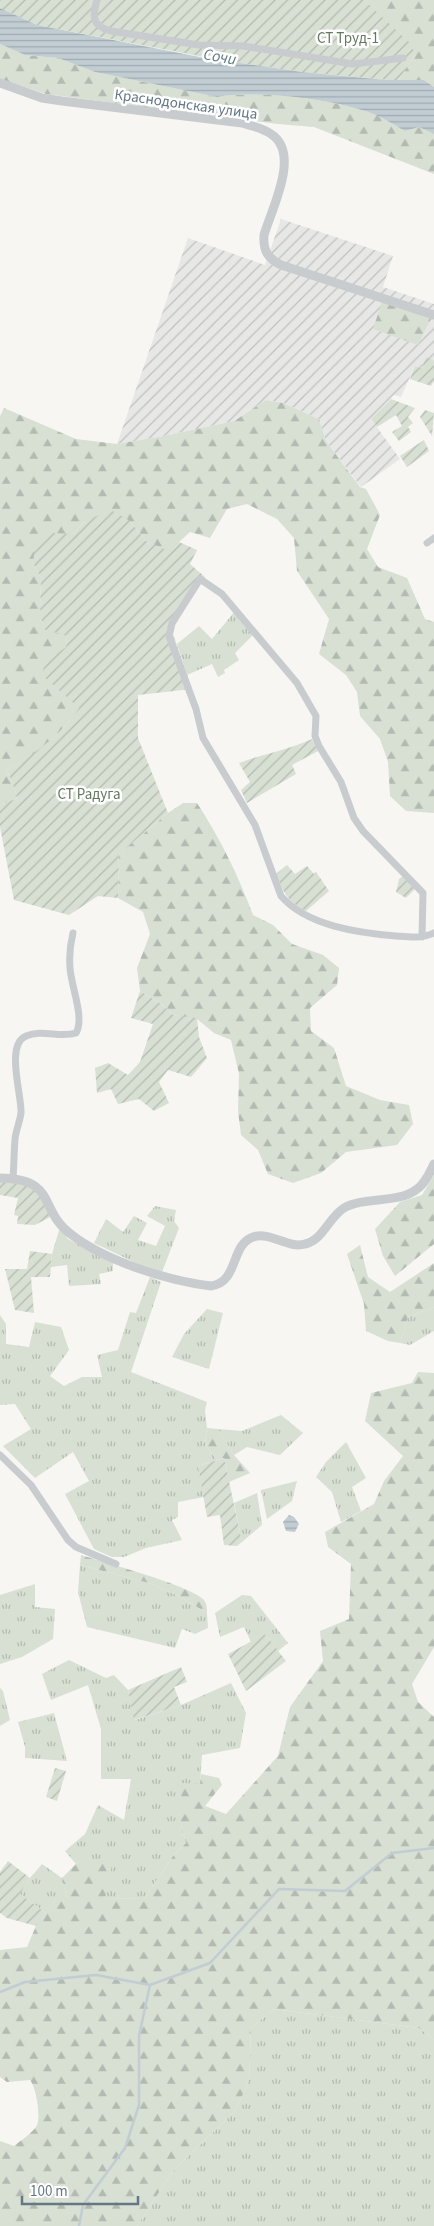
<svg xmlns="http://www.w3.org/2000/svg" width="434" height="2226" viewBox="0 0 434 2226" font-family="'Source Sans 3',sans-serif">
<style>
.industrial{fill:url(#industrial-furrows)}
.grass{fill:url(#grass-tufts)}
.forest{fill:url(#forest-firs)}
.garden{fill:url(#garden-furrows)}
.water{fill:url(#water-rules)}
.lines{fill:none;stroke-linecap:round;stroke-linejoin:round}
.stream{stroke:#c1cdd2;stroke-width:2.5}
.minor{stroke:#c9cccf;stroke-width:7}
.tertiary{stroke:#c9cccf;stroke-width:9}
.labels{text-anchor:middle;stroke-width:5;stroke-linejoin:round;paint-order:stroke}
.park-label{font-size:15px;fill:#64785e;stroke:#fff}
.street-label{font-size:15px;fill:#637786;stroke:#fff}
.water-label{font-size:16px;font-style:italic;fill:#5f7a83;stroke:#fff}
</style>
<defs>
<pattern id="industrial-furrows" width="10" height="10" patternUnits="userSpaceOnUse" patternTransform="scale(1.25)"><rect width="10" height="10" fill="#e7e8e6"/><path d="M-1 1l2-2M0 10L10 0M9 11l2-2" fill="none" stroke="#bfc1c0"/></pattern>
<pattern id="grass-tufts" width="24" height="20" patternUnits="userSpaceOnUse" patternTransform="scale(1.25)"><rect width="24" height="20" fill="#d8dfd3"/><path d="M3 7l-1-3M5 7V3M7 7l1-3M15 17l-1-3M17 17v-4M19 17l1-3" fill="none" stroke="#b3bab1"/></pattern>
<pattern id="forest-firs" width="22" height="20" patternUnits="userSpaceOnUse" patternTransform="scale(1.25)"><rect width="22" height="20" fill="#d8dfd3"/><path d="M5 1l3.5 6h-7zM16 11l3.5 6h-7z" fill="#b3bab1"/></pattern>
<pattern id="garden-furrows" width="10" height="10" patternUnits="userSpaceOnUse" patternTransform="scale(1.25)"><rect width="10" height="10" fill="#d8dfd3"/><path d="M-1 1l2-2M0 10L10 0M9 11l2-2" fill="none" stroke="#b3bab1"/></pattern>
<pattern id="water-rules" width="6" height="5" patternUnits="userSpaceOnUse" patternTransform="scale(1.25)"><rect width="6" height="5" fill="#c1cdd2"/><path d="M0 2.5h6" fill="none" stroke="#a0abb0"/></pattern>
</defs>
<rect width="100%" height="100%" fill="#f7f6f3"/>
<!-- industrial -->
<polygon class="industrial" points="281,219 393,256 383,287 434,304 434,360 426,357 422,368 415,366 401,397 394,395 371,419 400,459 361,487 326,441 319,419 283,403 266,400 234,421 164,436 117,444 188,238 265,265"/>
<!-- grass -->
<g class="grass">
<polygon points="235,611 254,634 235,653 239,660 224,670 225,673 218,677 212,664 187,675 177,644 199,626 212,639"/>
<polygon points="155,1206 176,1210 174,1221 179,1228 162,1272 138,1264 94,1243 106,1219 123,1232 134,1216 147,1223 138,1240 156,1246 165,1226 147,1216"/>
<polygon points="60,1227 68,1239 113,1261 113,1271 99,1274 101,1284 69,1286 67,1265 51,1267 52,1254"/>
<polygon points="150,1277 161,1282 131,1372 207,1402 205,1410 207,1428 205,1445 217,1460 198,1466 204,1497 178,1502 178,1517 172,1520 182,1540 146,1548 124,1557 112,1557 94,1549 65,1494 89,1481 73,1452 35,1478 3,1446 31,1429 15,1404 0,1405 0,1315 6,1324 6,1344 29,1347 35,1322 61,1327 69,1350 50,1376 64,1386 82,1377 102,1377 97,1355 118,1350 130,1312 136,1313"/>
<polygon points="434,1307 434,1331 410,1345 400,1343 408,1317"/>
<polygon points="207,1309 223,1313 209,1369 172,1357 184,1334"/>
<polygon points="281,1415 303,1433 280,1455 247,1447 234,1455 218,1429 242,1431"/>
<polygon points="346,1442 366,1478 352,1487 361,1511 341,1522 332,1492 316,1477 326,1462"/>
<polygon points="297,1481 292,1501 267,1519 261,1490"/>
<polygon points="257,1493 262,1525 242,1542 234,1503"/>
<polygon points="80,1565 149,1583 179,1596 207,1613 208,1628 195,1634 182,1629 175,1648 87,1627 78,1592"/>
<polygon points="35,1584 35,1607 55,1609 53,1639 22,1657 0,1664 0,1595"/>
<polygon points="242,1595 251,1596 288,1643 278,1651 265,1634 251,1642 244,1627 220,1637 215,1613"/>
<polygon points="69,1660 106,1678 114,1675 128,1690 135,1720 181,1705 231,1683 246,1713 240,1748 202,1755 200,1784 180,1821 186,1843 173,1856 144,1899 105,1898 79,1861 76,1864 65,1851 85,1834 98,1805 124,1820 131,1779 101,1779 101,1729 88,1685 51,1700 42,1674"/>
<polygon points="0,1688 3,1691 10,1720 0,1726"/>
<polygon points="54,1713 67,1761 25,1758 25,1747 18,1722"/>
<polygon points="42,1864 62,1878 67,1899 56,1899 46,1913 20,1894 30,1878"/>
<polygon points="274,2009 419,2028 434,2040 434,2226 137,2226 173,2171 235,2111 249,2081 251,2028"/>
</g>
<!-- forest -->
<g class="forest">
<polygon points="364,0 434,0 434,87 424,80 398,81 415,55"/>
<path d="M 0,44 L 25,55 L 58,58 L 95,72 L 217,97 C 258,90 331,99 371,113 C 382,117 394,125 405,131 L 419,127 L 434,134 L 434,174 L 314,127 L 278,124 L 46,94 L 0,79 Z"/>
<polygon points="382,302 431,318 418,345 373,329"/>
<path d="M 266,400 L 283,403 L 319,419 L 326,441 L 360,487 L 366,489 L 380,515 L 367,549 L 378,567 L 407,578 L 425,619 L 434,622 L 434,813 L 406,811 L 390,796 L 388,762 L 380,739 L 360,716 L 357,692 L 346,675 L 319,654 L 329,619 L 297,571 L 294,538 L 277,519 L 247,504 L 227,509 L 210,538 L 190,532 L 179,542 L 171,553 L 146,541 L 130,521 L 85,521 L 73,534 L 33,563 L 41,578 L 40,607 L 67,636 L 66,647 L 46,662 L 79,708 C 57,739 39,751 7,770 L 18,798 L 0,805 L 0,416 L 4,408 L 76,439 L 117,444 L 164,436 L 234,421 Z"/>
<path d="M 183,803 L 197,803 C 220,838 239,877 253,915 L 273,925 L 292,944 L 323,955 L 339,968 L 337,985 L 310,1008 L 311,1031 L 334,1048 L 346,1086 L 380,1100 L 409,1105 L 413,1124 L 397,1145 L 346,1152 L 321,1173 L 293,1183 L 268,1174 L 258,1150 L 241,1135 L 238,1111 L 239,1074 L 231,1040 L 214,1033 L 197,1019 L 173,1015 L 161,1004 L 140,991 L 137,968 L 150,934 L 143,912 L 118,898 L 119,854 L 168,813 Z"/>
<polygon points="434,1175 434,1244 395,1276 383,1256 375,1229 400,1202 422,1195"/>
<polygon points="360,1245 368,1277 390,1292 434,1263 434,1307 408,1317 400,1343 388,1341 366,1331 364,1304 347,1254"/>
<path d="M 418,1372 L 434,1373 L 434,1647 L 412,1684 L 418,1702 L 434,1717 L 434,2040 L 419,2028 L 274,2009 L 251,2028 L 249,2081 L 235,2111 L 173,2171 L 137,2226 L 0,2226 L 0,2141 L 14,2146 C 21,2140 31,2134 36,2127 C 42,2119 36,2087 30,2080 L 7,2082 L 0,2077 L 0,1950 L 27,1947 L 36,1926 L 56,1899 L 67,1899 L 62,1878 L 79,1861 L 113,1861 L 105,1898 L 144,1899 L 173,1856 L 186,1843 L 180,1821 L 182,1783 L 200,1784 L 201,1774 L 219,1778 L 222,1785 L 205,1806 L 226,1814 L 278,1756 L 290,1707 L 323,1661 L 320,1631 L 349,1619 L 351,1564 L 328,1547 L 325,1532 L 374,1504 L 384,1481 L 403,1456 L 365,1421 L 371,1393 L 412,1383 Z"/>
<polygon points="207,1428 218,1429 234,1455 250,1473 229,1482 224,1458 217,1460 205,1445"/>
<path d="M 81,1555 C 106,1563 188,1585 203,1599 C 207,1603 207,1608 207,1613 L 179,1596 L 149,1583 L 80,1565 Z"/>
</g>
<!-- garden -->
<g class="garden">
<polygon points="0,0 364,0 411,44 415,55 398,81 302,72 220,60 37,25 0,8"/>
<polygon points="426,357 434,360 434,381 431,386 410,379 415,366 422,368"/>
<polygon points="391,399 415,408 408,417 413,423 408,427 411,432 399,441 392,432 402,426 396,415 377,427 371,419"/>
<polygon points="425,410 434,413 432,436 420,417"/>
<polygon points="424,440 429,451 407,467 400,456"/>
<path d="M 111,510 L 130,521 L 146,541 L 171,552 L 179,542 L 197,550 L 190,564 L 205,577 L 175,625 L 173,634 L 192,689 L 138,695 L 138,738 L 168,813 L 119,854 L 118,898 L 98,896 L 69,915 L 14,900 L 0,827 L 0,805 L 18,798 L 7,770 C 38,751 57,739 79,708 L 42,675 L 45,662 L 66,647 L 67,636 L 43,629 L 40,607 L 41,578 L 33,563 L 35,545 L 51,533 L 73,534 L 85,521 Z"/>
<path d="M 312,739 L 318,751 L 292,765 L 296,774 L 247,803 L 241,790 L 250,782 L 239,763 C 263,754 288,750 312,739 Z"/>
<path d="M 287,865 L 295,874 L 307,866 L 314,874 L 316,872 L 329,891 L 306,911 C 287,901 284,893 276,874 Z"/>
<polygon points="403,876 415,889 406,898 396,892 399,879"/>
<polygon points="140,991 161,1004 173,1015 197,1018 199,1037 207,1058 191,1077 168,1070 159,1082 169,1103 154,1111 139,1099 118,1104 111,1089 97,1093 95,1068 108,1063 128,1075 140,1062 153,1024 131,1018"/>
<polygon points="0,1182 17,1182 35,1188 52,1216 35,1225 17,1224 18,1216 14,1215 18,1198 0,1195"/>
<polygon points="30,1251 52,1254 50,1277 31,1277 34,1313 15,1310 5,1269 27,1269"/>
<polygon points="224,1458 242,1542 237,1546 224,1545 220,1515 207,1517 198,1466"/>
<polygon points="265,1634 286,1661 246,1691 228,1654"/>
<polygon points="181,1667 187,1682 174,1687 181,1705 134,1720 128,1690"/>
<polygon points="55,1768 66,1771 57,1801 46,1797"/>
<polygon points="8,1861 30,1878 20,1894 46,1913 36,1926 7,1918 0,1913 0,1872"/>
</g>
<!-- water -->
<g class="water">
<path d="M 0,8 L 37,25 L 205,58 L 302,72 L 386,80 L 424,80 L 434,87 L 434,134 L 419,127 L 405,131 C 394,125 382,117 371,113 C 331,99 258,90 217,97 L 95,72 L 58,58 L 25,55 L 0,44 Z"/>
<polygon points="289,1515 294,1517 299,1524 295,1532 286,1531 283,1522"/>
</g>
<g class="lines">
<!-- stream -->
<g class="stream">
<polyline points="0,1992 25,1982 96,1975 150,1985 210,1963 279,1889 345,1891 392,1853 434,1848"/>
<polyline points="79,2226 83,2205 125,2148 139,2105 139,2036 150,1985"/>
</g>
<!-- minor -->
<g class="minor">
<path d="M 97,0 C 92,17 92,26 111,31 L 199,45 L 243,46 L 353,64 L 403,58"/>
<polyline points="427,543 434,538"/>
<path d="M 422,937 L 423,893 L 363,831 L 354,818 L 341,782 L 319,746 L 315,736 L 316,716 L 297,683 L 222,594 L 200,579 L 172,623 L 169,636 L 196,709 L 203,738 L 255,825 L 281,896 C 307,926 359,933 396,936 C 409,937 422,939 434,933"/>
<path d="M 13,1178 C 14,1165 14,1152 15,1139 C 16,1130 20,1121 21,1113 C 22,1095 5,1045 26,1036 C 42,1029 60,1038 76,1033 C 85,1018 71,986 70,968 C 69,956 70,945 73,933"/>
<polyline points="0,1455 31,1485 68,1540 76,1547 116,1564"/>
</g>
<!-- tertiary -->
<g class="tertiary">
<path d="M 0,83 L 42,98 L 62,101 L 242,123 C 252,126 263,128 271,134 C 301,153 272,208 264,235 C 263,250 267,258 281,265 L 434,315"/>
<path d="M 0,1178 C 59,1179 37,1210 72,1235 C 106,1261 168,1281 211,1286 C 239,1282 230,1245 253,1237 C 270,1231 288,1249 305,1244 C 323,1240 329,1217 344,1208 C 364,1196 399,1204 417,1189 C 425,1184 430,1172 434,1164"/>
</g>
</g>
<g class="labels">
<!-- park labels -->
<g class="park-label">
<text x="348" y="43">СТ Труд-1</text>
<text x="89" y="799">СТ Радуга</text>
</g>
<!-- street labels -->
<g class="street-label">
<text transform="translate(186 104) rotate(8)" y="5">Краснодонская улица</text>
</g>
<!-- water labels -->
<g class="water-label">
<text transform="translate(220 56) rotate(10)" y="6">Сочи</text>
</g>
</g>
<!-- scale -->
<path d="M22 2196v8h116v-8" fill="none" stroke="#637786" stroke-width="2.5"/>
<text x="30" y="2196" font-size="15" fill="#637786" stroke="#ffffff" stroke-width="4" paint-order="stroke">100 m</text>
</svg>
